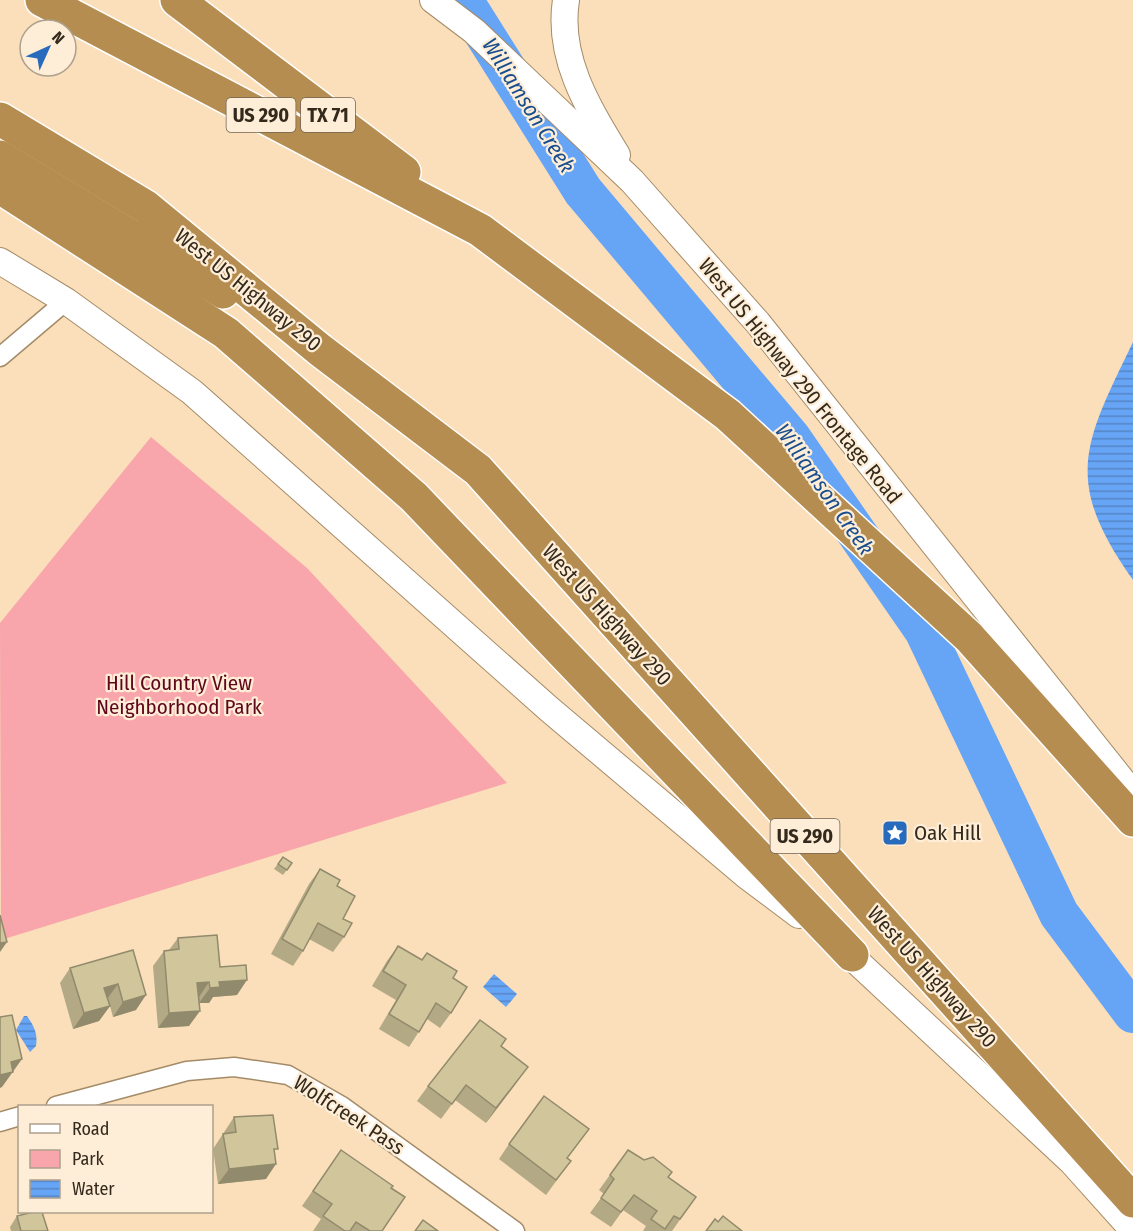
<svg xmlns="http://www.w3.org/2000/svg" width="1133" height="1231" viewBox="0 0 1133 1231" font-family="'Fira Sans Condensed',sans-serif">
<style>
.green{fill:#f8a6ab}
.water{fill:url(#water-rules)}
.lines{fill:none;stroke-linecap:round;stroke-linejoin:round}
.river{stroke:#66a4f5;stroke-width:40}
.street-casing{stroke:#a48b68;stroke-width:21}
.secondary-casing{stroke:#a48b68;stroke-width:28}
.highway-casing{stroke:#fff;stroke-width:36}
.street{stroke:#fff;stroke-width:18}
.secondary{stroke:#fff;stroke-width:26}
.highway{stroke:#b68d51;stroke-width:33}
.wall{fill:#b3a985}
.shaded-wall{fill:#928a6c}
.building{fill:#d0c59b;stroke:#928a6c;stroke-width:1.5}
.labels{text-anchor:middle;stroke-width:4.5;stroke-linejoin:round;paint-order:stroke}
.shield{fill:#feeed8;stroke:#716554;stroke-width:1.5}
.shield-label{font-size:20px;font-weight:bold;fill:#342a1c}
.street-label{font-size:21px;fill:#342a1c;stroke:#feeed8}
.park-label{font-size:21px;fill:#60061c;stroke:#feeed8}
.poi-label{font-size:21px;fill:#342a1c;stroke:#feeed8;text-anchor:start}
.water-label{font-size:22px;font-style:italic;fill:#194e8e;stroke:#feeed8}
</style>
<defs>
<pattern id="water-rules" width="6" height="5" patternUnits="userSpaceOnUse" patternTransform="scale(1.5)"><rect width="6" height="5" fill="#66a4f5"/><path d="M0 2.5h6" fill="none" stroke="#5586c6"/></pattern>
</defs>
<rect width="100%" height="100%" fill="#fadfba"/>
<!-- green -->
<polygon class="green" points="151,437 307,568 507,783 1,940 0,623"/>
<!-- water -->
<g class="water">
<path d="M 1133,342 L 1133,580 C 1062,480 1084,444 1133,342 Z"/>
<polygon points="494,974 517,994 506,1007 483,987"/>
<path d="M 24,1016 L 27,1016 C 34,1026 38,1034 36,1046 L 30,1052 L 16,1030 Z"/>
</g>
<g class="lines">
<!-- river -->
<polyline class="river" points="463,0 583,191 791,438 924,630 1059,914 1133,1013"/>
<defs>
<g id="street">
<polyline points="0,357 66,301"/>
<polyline points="56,1106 187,1071 234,1067 288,1075 342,1106 515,1231"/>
<polyline points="0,1122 20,1116"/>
</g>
<g id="secondary">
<polyline points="433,0 474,31 632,181 758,323 1133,794"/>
<path d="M 566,0 C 557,58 588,107 617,155"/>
<polyline points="0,261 66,301 192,392 549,709 747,876 799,915"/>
<polyline points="838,944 1072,1162 1133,1230"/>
</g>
<g id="highway">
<polyline points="42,0 480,230 728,415 969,637 1133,820"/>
<polyline points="177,0 404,172"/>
<polyline points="0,119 146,207 320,350 478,470 1133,1201"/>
<polyline points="0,157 223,292"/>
<polyline points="0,187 226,333 414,497 852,955"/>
</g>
</defs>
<!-- street casing -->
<use href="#street" class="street-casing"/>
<!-- secondary casing -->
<use href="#secondary" class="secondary-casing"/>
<!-- highway casing -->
<use href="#highway" class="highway-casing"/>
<!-- street -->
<use href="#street" class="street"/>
<!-- secondary -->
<use href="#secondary" class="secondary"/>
<!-- highway -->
<use href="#highway" class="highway"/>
</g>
<!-- wall -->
<g class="wall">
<polygon points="283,857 292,863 283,875 274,869"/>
<polygon points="320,869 337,886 343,919 344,937 333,952 309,939 303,951 293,966 271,954 309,884"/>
<polygon points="178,938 220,967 237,995 213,997 209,1003 199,1003 189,1026 158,1028 153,966 164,951 169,950"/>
<polygon points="398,946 453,978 451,1013 440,1028 427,1019 409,1047 379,1029 396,1000 372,986 387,961"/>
<polygon points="133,950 136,1010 113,1017 110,1006 99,1021 73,1029 60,983 70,968"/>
<polygon points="501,1046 517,1082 486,1123 455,1100 441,1119 417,1101 428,1086"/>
<polygon points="234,1117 275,1153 266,1179 218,1184 213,1149"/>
<polygon points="509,1144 568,1158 571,1161 546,1195 499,1159"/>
<polygon points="341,1150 392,1188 382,1231 313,1231 321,1219 302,1206"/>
<polygon points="628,1150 668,1177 696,1197 672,1231 643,1231 646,1226 623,1210 611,1227 590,1213 604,1194 599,1190"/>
<polygon points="17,1216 48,1231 11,1231 10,1227"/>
</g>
<!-- shaded-wall -->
<g class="shaded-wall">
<polygon points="7,942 0,952 0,943"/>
<polygon points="247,980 237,995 213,997 209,1003 199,1003 210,988 219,982"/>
<polygon points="209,982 199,997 197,983"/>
<polygon points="118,984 107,999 104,988"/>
<polygon points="146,995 136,1010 113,1017 123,1002"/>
<polygon points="110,1006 99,1021 73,1029 84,1013"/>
<polygon points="200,1011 189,1026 158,1028 169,1013"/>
<polygon points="22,1059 2,1087 0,1088 0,1075 11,1062"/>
<polygon points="528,1067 517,1082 486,1123 496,1108"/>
<polygon points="276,1164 266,1179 218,1184 229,1169"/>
</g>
<!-- building -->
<g class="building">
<polygon points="283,857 292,863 287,870 278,864"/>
<polygon points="320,869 340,880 337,886 355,896 343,919 352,923 344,937 318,923 303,951 282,939"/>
<polygon points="0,915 7,942 0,943"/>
<polygon points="217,935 220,967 246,965 247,980 219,982 220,987 210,988 209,982 197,983 200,1011 169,1013 164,951 179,949 178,938"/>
<polygon points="398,946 422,960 427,953 457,971 453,978 467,987 451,1013 436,1003 419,1032 389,1014 406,985 383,971"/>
<polygon points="133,950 146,995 123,1002 118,984 104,988 110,1006 84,1013 70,968"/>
<polygon points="12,1015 22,1059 11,1062 13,1072 0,1075 0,1017"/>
<polygon points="480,1020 506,1039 501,1046 528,1067 496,1108 466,1085 452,1104 428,1086"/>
<polygon points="544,1096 589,1129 567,1158 571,1161 556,1180 509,1144"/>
<polygon points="273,1115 278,1149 274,1149 276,1164 229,1169 223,1134 236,1132 234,1117"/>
<polygon points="341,1150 393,1186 391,1188 405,1197 382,1231 370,1231 356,1222 350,1231 345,1231 323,1216 332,1204 313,1191"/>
<polygon points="628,1150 644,1160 653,1157 672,1172 668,1177 696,1197 680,1219 674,1216 665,1229 651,1219 657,1211 634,1195 621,1212 601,1198 614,1179 610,1175"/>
<polygon points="33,1212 42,1212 48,1231 21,1231 17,1216"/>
<polygon points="723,1216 742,1231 706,1231 715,1219 718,1222"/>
<polygon points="423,1220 438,1231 415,1231"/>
</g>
<!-- icons -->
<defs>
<symbol id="sight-square" viewBox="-11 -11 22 22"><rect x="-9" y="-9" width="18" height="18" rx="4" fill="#286bbc" stroke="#feeed8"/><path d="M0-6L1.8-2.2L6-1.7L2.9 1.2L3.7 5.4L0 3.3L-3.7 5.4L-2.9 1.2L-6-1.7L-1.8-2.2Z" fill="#fff"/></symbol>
</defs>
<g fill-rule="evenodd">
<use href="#sight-square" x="880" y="818" width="30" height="30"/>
</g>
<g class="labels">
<!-- shield labels -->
<g class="shield">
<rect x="226.5" y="98" width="69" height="34" rx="4.5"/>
<rect x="301" y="98" width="54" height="34" rx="4.5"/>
<rect x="770.5" y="819" width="69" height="34" rx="4.5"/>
</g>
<g class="shield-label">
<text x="261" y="122">US 290</text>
<text x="328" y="122">TX 71</text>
<text x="805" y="843">US 290</text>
</g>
<!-- street labels -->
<g class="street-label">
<text transform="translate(248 290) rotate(39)" y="7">West US Highway 290</text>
<text transform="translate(800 381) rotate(51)" y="7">West US Highway 290 Frontage Road</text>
<text transform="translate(607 615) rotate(48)" y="7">West US Highway 290</text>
<text transform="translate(932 977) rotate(48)" y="7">West US Highway 290</text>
<text transform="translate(349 1115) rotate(33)" y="7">Wolfcreek Pass</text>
</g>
<!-- park labels -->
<g class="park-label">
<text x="179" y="690">Hill Country View<tspan x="179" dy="24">Neighborhood Park</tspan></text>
</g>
<!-- poi labels -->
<g class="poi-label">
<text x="914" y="840">Oak Hill</text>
</g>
<!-- water labels -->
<g class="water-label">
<text transform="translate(529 105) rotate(58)" y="8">Williamson Creek</text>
<text transform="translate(825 489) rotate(55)" y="8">Williamson Creek</text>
</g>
</g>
<!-- legend -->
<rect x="18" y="1105" width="195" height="108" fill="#feeed8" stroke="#ada08d" stroke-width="1.5"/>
<rect x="30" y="1124" width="30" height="9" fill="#ffffff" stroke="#ada08d" stroke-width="1.5"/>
<text x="72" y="1135" font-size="18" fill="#342a1c">Road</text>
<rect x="30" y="1150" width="30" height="18" fill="#f8a6ab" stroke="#ada08d" stroke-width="1.5"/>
<text x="72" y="1165" font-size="18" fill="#342a1c">Park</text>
<rect x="30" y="1180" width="30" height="18" fill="url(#water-rules)" stroke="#ada08d" stroke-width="1.5"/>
<text x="72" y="1195" font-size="18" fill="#342a1c">Water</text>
<!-- north arrow -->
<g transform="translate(48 48) rotate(45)"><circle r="28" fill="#feeed8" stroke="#ada08d" stroke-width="1.5"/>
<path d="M0-4.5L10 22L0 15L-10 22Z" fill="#286bbc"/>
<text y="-9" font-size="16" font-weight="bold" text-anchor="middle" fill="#342a1c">N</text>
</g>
</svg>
